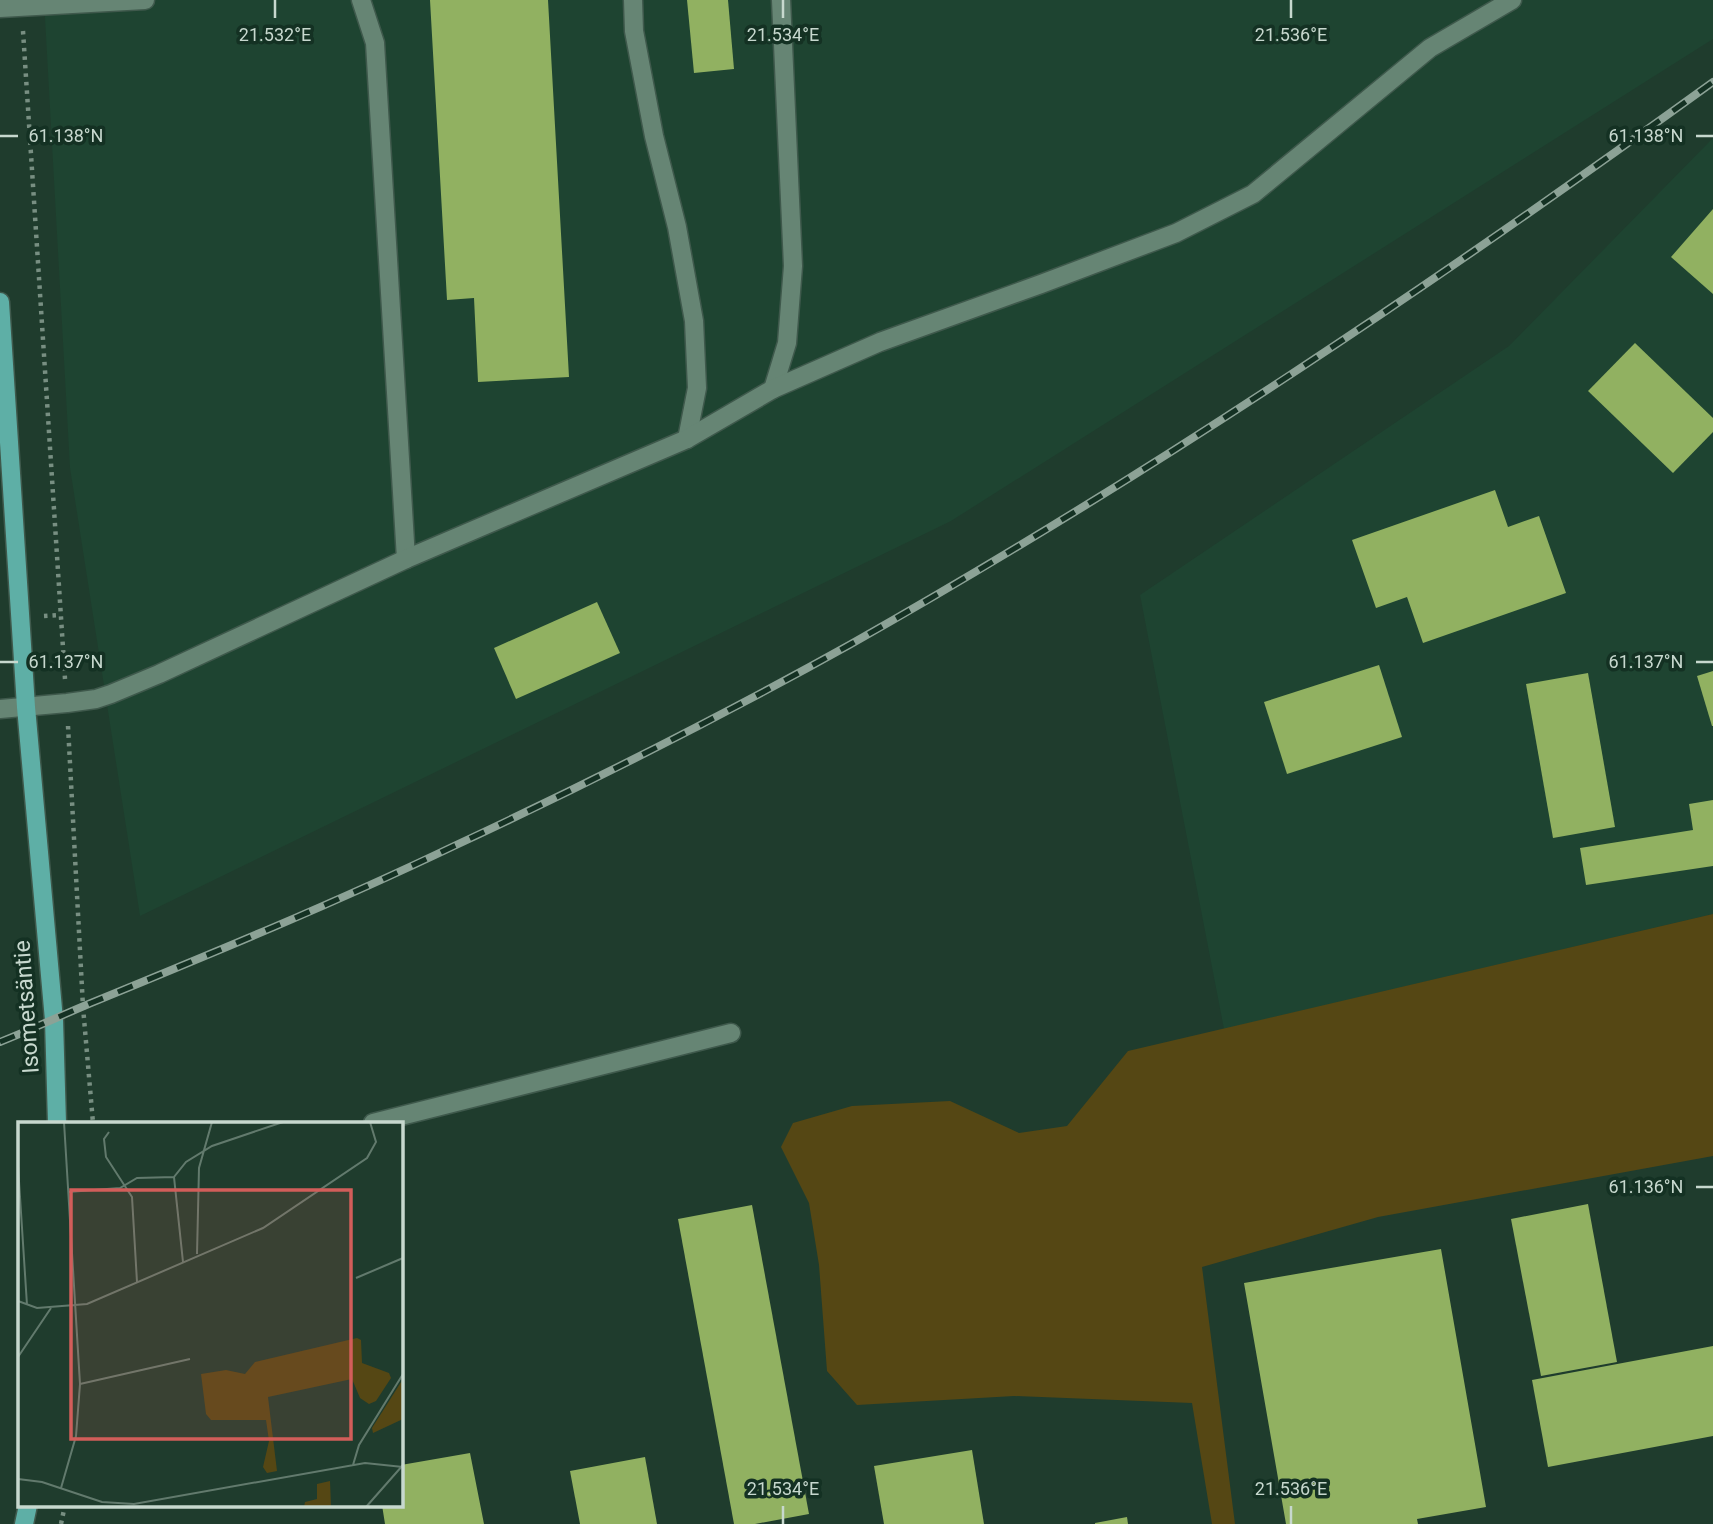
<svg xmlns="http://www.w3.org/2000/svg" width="1713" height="1524" viewBox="0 0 1713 1524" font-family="Roboto,sans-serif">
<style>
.built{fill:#1e4431}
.green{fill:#554714}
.building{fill:#91b161}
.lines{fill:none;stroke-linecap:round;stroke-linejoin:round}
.minor-casing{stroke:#3f594c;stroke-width:21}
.major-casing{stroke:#3f594c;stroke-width:21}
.path{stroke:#788f82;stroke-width:4.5;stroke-dasharray:3.5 5;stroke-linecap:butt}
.minor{stroke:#668574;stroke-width:18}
.major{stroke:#5eafa6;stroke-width:18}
.rail-casing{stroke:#8ca296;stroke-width:8}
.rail{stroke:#143123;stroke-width:5;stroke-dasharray:16;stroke-linecap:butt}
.ticks{fill:none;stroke:#c7d8ce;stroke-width:2.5}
.labels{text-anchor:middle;stroke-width:7;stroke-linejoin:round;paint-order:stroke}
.street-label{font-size:23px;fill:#c7d8ce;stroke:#143123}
.inset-road{fill:none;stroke:#627a6d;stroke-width:2}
.view{fill:#d25d5a;fill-opacity:0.15;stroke:#d25d5a;stroke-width:3.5}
.inset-edge{fill:none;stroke:#c7d8ce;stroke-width:3.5}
.ticks-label{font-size:18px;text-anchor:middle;fill:#c7d8ce;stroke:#143123;stroke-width:7;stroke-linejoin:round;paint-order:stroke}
</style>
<rect width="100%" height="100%" fill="#1f3c2d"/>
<!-- built -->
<g class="built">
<polygon points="44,0 1713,0 1713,39 951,521 140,916 70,468"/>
<polygon points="1713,138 1713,914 1224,1029 1140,595 1509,346"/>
</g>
<!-- green -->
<polygon class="green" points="1713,914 1713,1156 1378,1217 1202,1267 1235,1524 1212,1524 1192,1403 1014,1396 857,1405 827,1371 819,1265 809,1203 781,1147 793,1123 852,1106 950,1101 1019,1133 1067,1126 1128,1051"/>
<!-- building -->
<g class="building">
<polygon points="430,0 548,0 569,377 478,382 474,298 447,300"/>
<polygon points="687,0 728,0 734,69 694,73"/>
<polygon points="1713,209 1713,294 1671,257"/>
<polygon points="1635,343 1713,418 1713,432 1673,473 1588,391"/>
<polygon points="1495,490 1508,527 1539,516 1566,593 1423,643 1407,597 1376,608 1352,540"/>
<polygon points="597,602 620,653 516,699 494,648"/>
<polygon points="1379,665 1402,737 1287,774 1264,702"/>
<polygon points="1713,671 1713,726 1712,726 1697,676"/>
<polygon points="1588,673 1615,827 1553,838 1526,684"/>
<polygon points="1713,800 1713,866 1586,885 1580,848 1693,830 1689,804"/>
<polygon points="1588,1204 1617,1362 1541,1376 1511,1219"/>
<polygon points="752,1205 809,1514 755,1524 734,1524 678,1219"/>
<polygon points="1441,1249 1486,1507 1417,1519 1418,1524 1286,1524 1244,1283"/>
<polygon points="1713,1346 1713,1436 1548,1467 1532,1380"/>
<polygon points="972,1450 984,1524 884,1524 874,1466"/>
<polygon points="470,1453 484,1524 385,1524 382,1505 401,1505 401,1465"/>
<polygon points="645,1457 657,1524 580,1524 570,1471"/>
<polygon points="1127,1517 1128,1524 1095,1524 1095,1523"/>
</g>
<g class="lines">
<defs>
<g id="minor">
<polyline points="361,0 375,43 406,559"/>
<polyline points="633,0 634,31 654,136 677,227 694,321 697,388 687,439"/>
<polyline points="0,8 145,0"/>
<polyline points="773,389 787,343 793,266 781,0"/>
<polyline points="0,709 67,703 96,699 111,694 159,674 406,559 687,439 773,389 880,342 1041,284 1176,233 1253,194 1430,48 1512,0"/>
<polyline points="373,1123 731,1033"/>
</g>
<g id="major">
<polyline points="0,302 26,707 54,1020 57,1123"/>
<polyline points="24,1524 28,1505"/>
</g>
</defs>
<!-- minor casing -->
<use href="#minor" class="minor-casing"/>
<!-- major casing -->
<use href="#major" class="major-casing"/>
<!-- path -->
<g class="path">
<polyline points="23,31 65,679"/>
<polyline points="44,616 60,615"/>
<polyline points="68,726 83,1007 93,1123"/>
<polyline points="61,1524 65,1505"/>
</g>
<!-- minor -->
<use href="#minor" class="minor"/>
<!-- major -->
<use href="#major" class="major"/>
<defs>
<path id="rail" d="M 0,1042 C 30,1030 60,1016 91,1003 C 213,953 335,903 454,846 C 589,783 722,716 851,644 C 1150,475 1435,283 1713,82"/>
</defs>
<!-- rail casing -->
<use href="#rail" class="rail-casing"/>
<!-- rail -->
<use href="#rail" class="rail"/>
</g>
<!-- ticks -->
<path class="ticks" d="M 275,0 L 275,18M 783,0 L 783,18M 1291,0 L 1291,18M 0,136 L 18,136M 1696,136 L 1713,136M 0,662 L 18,662M 1696,662 L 1713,662M 1696,1187 L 1713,1187M 783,1506 L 783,1524M 1291,1506 L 1291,1524"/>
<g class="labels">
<!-- street labels -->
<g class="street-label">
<text transform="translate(26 1007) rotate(-94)" y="8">Isometsäntie</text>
</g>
</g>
<!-- overview -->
<g transform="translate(18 1122)">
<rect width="385" height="385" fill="#1f3c2d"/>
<path d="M 339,216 L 343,218 L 344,241 L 371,251 L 373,256 L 358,279 L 351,282 L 342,276 L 334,257 L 250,275 L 259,349 L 249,351 L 245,345 L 251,319 L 248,298 L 193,298 L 188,292 L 183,252 L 208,248 L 227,252 L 237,240 ZM 385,257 L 385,297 L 355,311 L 354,306 ZM 312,359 L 313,385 L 286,385 L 287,380 L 299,377 L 299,362 Z" fill="#554714"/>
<path class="inset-road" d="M 91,10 L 86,17 L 88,35 L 114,75 L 119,160M 0,44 L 9,183M 50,70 L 102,66 L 119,56 L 156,55M 179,132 L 181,46 L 194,0M 165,140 L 156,55 L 168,40 L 194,24 L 265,0M 338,156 L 385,136M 0,179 L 19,186 L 69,182 L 245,106 L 349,36 L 358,20 L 352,0M 0,235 L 33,186M 62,262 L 172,237M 335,343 L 341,323 L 385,252M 0,357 L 24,360 L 84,380 L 116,382 L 347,341 L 385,345M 43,366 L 58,314 L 62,262 L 46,0M 348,385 L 385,343"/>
<path class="view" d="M 53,68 L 333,68 L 333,317 L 53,317 Z"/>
<rect width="385" height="385" class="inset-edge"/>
</g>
<g class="ticks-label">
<text x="275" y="41">21.532°E</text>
<text x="783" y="41">21.534°E</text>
<text x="1291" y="41">21.536°E</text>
<text x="66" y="142">61.138°N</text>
<text x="1646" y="142">61.138°N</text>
<text x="66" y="668">61.137°N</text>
<text x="1646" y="668">61.137°N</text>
<text x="1646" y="1193">61.136°N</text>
<text x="783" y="1495">21.534°E</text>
<text x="1291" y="1495">21.536°E</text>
</g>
</svg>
